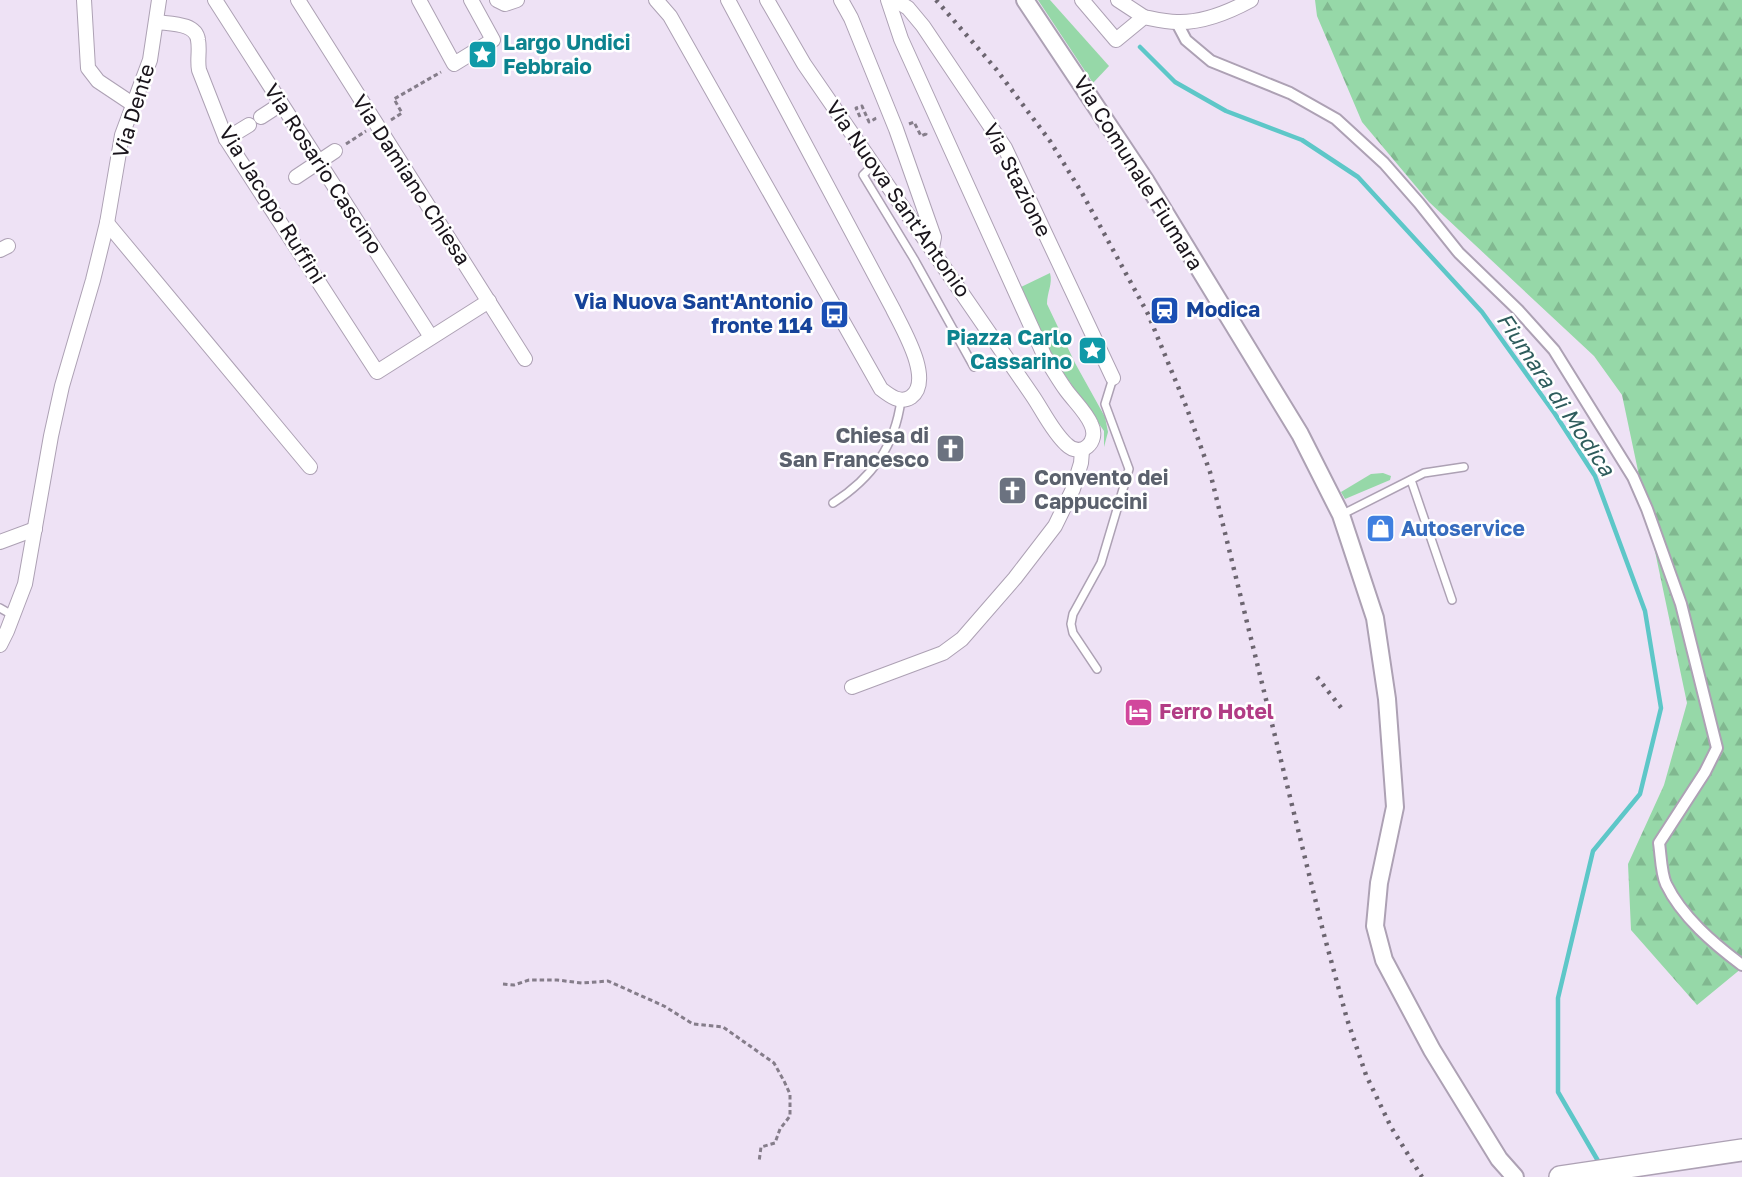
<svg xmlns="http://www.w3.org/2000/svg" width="1742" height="1177" viewBox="0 0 1742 1177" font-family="'Golos Text',sans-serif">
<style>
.green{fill:#96d8a8}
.forest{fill:url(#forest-firs)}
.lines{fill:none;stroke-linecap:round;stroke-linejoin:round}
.stream{stroke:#5dc7c8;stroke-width:4.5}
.service-casing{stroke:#ada1b4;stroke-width:10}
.pedestrian-casing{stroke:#ada1b4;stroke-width:14}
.minor-casing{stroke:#ada1b4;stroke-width:16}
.tertiary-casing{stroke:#ada1b4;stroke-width:20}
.primary-casing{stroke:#ada1b4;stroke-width:24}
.path{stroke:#857d8a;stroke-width:3;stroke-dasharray:4.5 3;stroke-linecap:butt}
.service{stroke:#fff;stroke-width:7}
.pedestrian{stroke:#fff;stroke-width:10}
.minor{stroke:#fff;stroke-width:14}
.tertiary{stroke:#fff;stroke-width:16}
.primary{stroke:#fff;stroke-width:21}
.rail{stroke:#6c6570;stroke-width:4.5;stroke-dasharray:3 6;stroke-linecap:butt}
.labels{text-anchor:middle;stroke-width:5;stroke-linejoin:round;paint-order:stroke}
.culture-label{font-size:21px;font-weight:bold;fill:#0d838f;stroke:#fff;text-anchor:start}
.street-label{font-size:21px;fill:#19141b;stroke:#fff}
.transit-label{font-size:21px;font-weight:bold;fill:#164399;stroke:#fff;text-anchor:end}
.worship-label{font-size:21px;font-weight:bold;fill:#5b616d;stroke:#fff;text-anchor:end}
.shop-label{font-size:21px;font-weight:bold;fill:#366cbe;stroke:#fff;text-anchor:start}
.hotel-label{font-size:21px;font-weight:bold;fill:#b23c85;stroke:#fff;text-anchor:start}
.water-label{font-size:22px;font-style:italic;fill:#2e5c5c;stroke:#fff}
</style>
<defs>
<pattern id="forest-firs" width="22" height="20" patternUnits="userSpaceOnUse" patternTransform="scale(1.5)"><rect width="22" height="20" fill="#96d8a8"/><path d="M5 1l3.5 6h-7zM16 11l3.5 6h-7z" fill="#81b890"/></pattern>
</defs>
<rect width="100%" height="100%" fill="#eee2f5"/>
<!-- green -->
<g class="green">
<polygon points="1038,0 1050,0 1109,66 1093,83"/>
<path d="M 1050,273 C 1053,284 1047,292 1047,304 L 1075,363 L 1105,417 L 1108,432 L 1104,447 L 1104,431 L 1053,358 L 1021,287 Z"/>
<polygon points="1383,473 1391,476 1390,480 1345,499 1341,492 1371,474"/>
</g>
<!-- forest -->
<polygon class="forest" points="1315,0 1742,0 1742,968 1697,1005 1631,930 1628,864 1664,785 1687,703 1622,395 1594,356 1429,202 1362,122 1317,16"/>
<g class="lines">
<!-- stream -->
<polyline class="stream" points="1140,47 1175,82 1226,111 1302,140 1358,177 1482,312 1555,414 1595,476 1645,611 1661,708 1640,794 1593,851 1558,998 1558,1092 1601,1166"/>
<defs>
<g id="service">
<polyline points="873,165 863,175 914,259 974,367"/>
<polyline points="1411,480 1452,600"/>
<path d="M 833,503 C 872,478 895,446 901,400"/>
<polyline points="1341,515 1424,473 1464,467"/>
<polyline points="0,608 14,616"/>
<polyline points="1097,669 1073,633 1071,624 1073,614 1101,563 1129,469 1105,404 1113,378"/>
</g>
<path id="pedestrian" d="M 1177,23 L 1186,40 L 1211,61 L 1290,93 L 1336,119 L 1384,163 L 1419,203 L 1459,253 L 1518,310 L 1554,350 L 1633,477 L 1647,509 L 1681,604 L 1717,748 L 1705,772 L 1659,843 C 1661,856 1661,873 1666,884 C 1682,917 1714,944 1742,965"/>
<g id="minor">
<polyline points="84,0 88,68 98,81 134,105"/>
<polyline points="215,0 431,337"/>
<polyline points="298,0 525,359"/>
<polyline points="419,0 454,64 493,40 471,0"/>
<polyline points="497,0 505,4 517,0"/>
<path d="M 656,0 L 670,16 L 881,389 C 890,396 900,404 911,397 C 934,380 902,328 893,309 L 728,0"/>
<path d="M 767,0 L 804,64 L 1032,395 C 1043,411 1052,431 1066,444 C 1081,459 1100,442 1091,424 C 1086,412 1074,401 1066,390 C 1058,379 1051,367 1044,355 L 901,39 L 888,0"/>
<polyline points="841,0 851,18 896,129 934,237 932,248"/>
<polyline points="895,0 908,8 923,26 1005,148 1113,378"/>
<path d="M 1082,0 L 1116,40 L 1144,17 C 1154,19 1166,22 1177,22 C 1202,23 1229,12 1251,0"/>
<polyline points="1118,0 1144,17"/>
<path d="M 157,22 C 171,24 196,23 198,40 C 200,50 197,60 199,70 L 226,139 L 377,372 L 489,301"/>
<polyline points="261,117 281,104"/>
<polyline points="226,139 249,125"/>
<polyline points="296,177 335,151"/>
<polyline points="107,223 310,467"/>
<polyline points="0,250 8,246"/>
<polyline points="0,542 35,529"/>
<polyline points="0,645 7,631 25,584 51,436 62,386 93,280 107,223 122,135 150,60 159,0"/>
<polyline points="852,687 943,653 962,639 1015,578 1055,526 1073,489 1081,463 1082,451"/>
</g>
<polyline id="tertiary" points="1025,0 1145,180 1300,434 1341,515 1375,618 1387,699 1395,807 1379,883 1375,926 1384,960 1432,1050 1499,1159 1515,1177"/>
<polyline id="primary" points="1560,1177 1742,1150"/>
</defs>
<!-- service casing -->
<use href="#service" class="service-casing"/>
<!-- pedestrian casing -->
<use href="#pedestrian" class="pedestrian-casing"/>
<!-- minor casing -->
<use href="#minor" class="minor-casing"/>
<!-- tertiary casing -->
<use href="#tertiary" class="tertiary-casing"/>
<!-- primary casing -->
<use href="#primary" class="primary-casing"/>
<!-- path -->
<g class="path">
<polyline points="860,117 856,108 862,106 869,122 875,119 874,117"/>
<polyline points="391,120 402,113 394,99 441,72"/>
<polyline points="909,124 914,122 921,136 926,134 925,132"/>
<polyline points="346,144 366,131"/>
<polyline points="503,984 514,985 529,980 557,980 582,983 608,981 664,1006 693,1024 723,1027 774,1063 784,1081 790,1094 790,1116 780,1129 775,1143 761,1147 759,1162"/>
</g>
<!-- service -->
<use href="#service" class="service"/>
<!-- pedestrian -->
<use href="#pedestrian" class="pedestrian"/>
<!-- minor -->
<use href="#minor" class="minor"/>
<!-- tertiary -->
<use href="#tertiary" class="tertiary"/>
<!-- primary -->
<use href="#primary" class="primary"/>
<!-- rail -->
<g class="rail">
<polyline points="936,0 996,69 1050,141 1082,193 1148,314 1186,406 1210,472 1323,931 1347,1019 1366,1075 1391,1127 1422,1177"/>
<polyline points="1317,677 1342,709"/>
</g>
</g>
<!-- icons -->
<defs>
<symbol id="sight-square" viewBox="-11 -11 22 22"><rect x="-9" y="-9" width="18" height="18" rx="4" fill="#0f9aa8" stroke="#fff"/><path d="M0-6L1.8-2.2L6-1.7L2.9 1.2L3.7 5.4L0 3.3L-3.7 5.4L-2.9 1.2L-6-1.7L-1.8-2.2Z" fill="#fff"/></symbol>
<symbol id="station-square" viewBox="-11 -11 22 22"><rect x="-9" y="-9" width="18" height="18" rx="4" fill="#1a4fb4" stroke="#fff"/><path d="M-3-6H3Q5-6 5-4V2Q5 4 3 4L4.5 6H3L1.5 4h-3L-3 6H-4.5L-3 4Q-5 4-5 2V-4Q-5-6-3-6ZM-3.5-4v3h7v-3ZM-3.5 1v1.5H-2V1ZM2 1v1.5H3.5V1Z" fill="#fff"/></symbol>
<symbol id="bus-square" viewBox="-11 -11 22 22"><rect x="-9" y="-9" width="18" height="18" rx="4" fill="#1a4fb4" stroke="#fff"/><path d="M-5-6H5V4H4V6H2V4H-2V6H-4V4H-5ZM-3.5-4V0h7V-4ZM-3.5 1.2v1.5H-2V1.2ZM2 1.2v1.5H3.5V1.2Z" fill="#fff"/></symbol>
<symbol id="church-square" viewBox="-11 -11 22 22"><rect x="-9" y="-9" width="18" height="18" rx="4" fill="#6b7280" stroke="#fff"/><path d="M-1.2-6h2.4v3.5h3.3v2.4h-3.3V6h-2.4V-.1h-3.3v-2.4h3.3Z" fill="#fff"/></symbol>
<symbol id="shop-square" viewBox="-11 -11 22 22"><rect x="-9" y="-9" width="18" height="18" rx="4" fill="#3f7fe0" stroke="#fff"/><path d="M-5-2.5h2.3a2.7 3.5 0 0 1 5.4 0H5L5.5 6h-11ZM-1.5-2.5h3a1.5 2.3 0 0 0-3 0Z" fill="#fff"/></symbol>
<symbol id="hotel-square" viewBox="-11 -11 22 22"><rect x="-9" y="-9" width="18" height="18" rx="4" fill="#d1479c" stroke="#fff"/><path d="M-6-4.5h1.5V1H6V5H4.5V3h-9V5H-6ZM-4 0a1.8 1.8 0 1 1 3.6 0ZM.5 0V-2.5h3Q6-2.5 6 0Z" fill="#fff"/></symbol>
</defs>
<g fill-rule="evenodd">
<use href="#sight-square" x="466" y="38" width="33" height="33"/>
<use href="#station-square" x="1148" y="294" width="33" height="33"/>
<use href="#bus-square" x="818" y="298" width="33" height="33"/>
<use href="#sight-square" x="1076" y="334" width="33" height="33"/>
<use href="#church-square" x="934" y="432" width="33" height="33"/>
<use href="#church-square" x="996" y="474" width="33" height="33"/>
<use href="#shop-square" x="1364" y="512" width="33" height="33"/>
<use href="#hotel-square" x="1122" y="696" width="33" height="33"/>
</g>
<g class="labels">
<!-- culture labels -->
<g class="culture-label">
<text x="503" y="50">Largo Undici<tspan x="503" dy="24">Febbraio</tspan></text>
<text x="1072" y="345" text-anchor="end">Piazza Carlo<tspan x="1072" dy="24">Cassarino</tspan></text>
</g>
<!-- street labels -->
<g class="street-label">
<text transform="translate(134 111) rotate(-73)" y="7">Via Dente</text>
<text transform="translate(323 169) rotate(57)" y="7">Via Rosario Cascino</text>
<text transform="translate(1138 173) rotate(58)" y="7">Via Comunale Fiumara</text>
<text transform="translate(411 180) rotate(57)" y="7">Via Damiano Chiesa</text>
<text transform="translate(1017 180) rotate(63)" y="7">Via Stazione</text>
<text transform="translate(898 199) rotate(55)" y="7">Via Nuova Sant'Antonio</text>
<text transform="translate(272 205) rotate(58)" y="7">Via Jacopo Ruffini</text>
</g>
<!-- transit labels -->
<g class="transit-label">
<text x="813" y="309">Via Nuova Sant'Antonio<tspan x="813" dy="24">fronte 114</tspan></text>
<text x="1186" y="317" text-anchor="start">Modica</text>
</g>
<!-- worship labels -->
<g class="worship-label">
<text x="929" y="443">Chiesa di<tspan x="929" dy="24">San Francesco</tspan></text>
<text x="1034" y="485" text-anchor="start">Convento dei<tspan x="1034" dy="24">Cappuccini</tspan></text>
</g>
<!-- shop labels -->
<g class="shop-label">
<text x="1401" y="536">Autoservice</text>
</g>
<!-- hotel labels -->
<g class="hotel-label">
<text x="1159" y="719">Ferro Hotel</text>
</g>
<!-- water labels -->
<g class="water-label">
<text transform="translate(1556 394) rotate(56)" y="8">Fiumara di Modica</text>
</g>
</g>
</svg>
